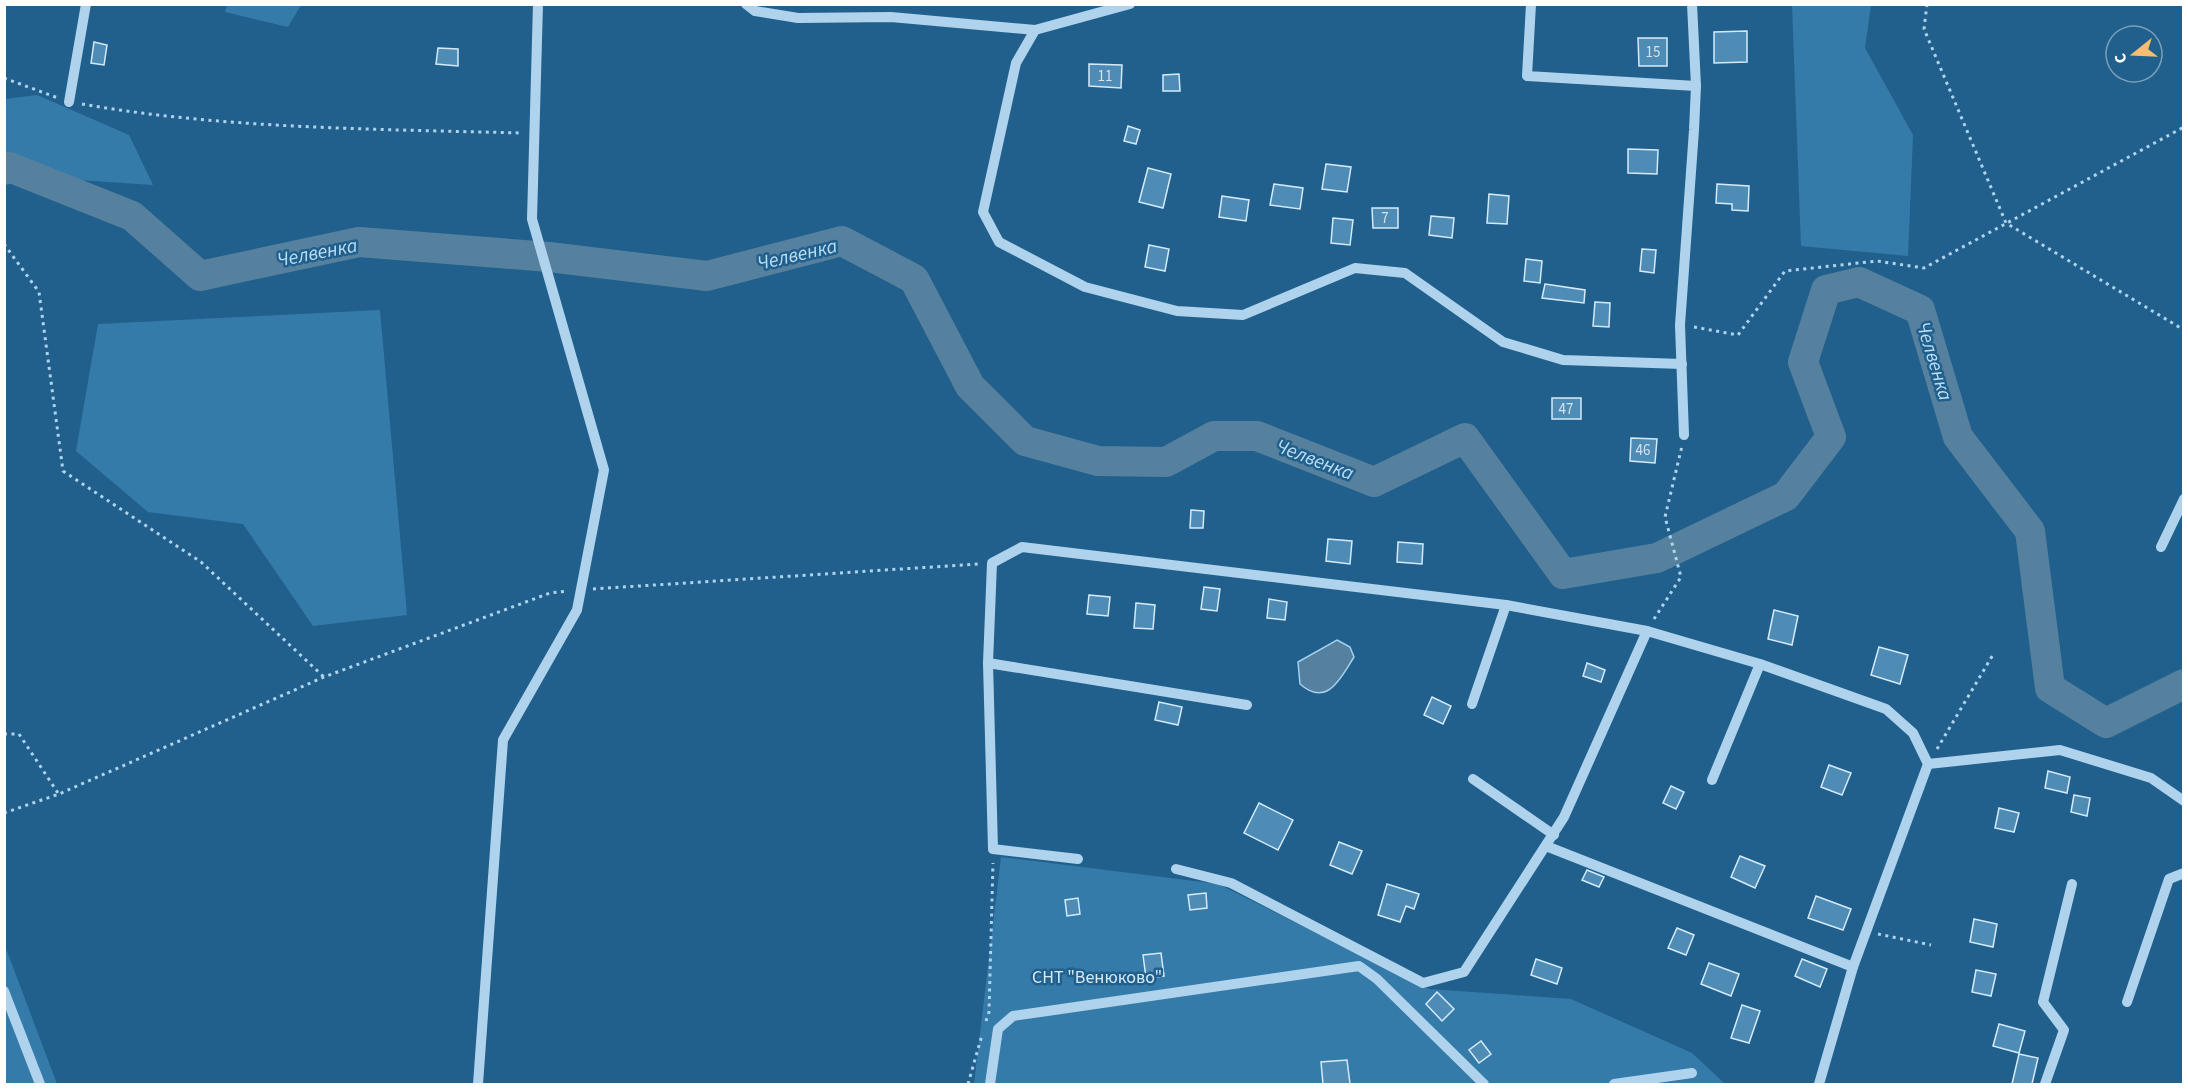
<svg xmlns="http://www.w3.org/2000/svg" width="2188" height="1089" viewBox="0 0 2188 1089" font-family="'Source Sans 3',sans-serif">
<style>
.green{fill:#357baa}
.water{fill:#55819f;stroke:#a3d0ed;stroke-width:1.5}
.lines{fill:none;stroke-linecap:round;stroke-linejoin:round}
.river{stroke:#55819f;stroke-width:30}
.building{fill:#4e8cb6;stroke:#d4eaf9;stroke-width:1.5}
.path{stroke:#afd3ec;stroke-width:3;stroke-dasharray:3 4.5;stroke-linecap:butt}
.minor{stroke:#afd3ec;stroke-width:10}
.labels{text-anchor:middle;stroke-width:5;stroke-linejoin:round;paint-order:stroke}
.number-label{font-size:15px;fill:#d3e2ed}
.park-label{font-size:18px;fill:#d4eaf9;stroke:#21608d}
.water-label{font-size:20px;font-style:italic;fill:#bbddf3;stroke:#21608d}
</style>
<rect width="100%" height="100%" fill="#21608d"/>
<!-- green -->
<g class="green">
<polygon points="227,5 227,4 301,5 288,27 225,12"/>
<polygon points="1792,5 1871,5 1865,48 1913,135 1908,256 1801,246"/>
<polygon points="37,95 129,135 153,185 5,175 5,99"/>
<polygon points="380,310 407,615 313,626 243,524 148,512 76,451 98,324"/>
<polygon points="1001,857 1218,884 1429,989 1571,999 1692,1053 1725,1084 974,1084"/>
<polygon points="5,946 57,1084 5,1084"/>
</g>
<!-- water -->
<path class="water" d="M 1337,640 L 1350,647 L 1354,657 C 1341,678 1327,708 1300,684 L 1298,662 Z"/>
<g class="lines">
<!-- river -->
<polyline class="river" points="4,170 9,167 132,216 200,276 359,242 549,257 707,276 842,241 914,279 970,386 1025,441 1098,461 1166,462 1214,436 1257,436 1374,482 1465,438 1563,574 1657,558 1786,496 1831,437 1803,362 1826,290 1859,282 1920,310 1958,437 2030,531 2050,688 2106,723 2184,684"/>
</g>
<!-- building -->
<g class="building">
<polygon points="1747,31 1747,62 1714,63 1714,32"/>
<polygon points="1638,38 1667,38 1667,66 1639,66"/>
<polygon points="94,42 107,45 104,65 91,63"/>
<polygon points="438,48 458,49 458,66 436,64"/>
<polygon points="1089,64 1122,65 1121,88 1089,86"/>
<polygon points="1179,74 1180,91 1163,91 1163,75"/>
<polygon points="1128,126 1140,130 1136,144 1124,141"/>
<polygon points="1628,149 1658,150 1657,174 1628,173"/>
<polygon points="1326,164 1351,167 1347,192 1322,189"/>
<polygon points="1148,168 1171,174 1163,208 1139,202"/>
<polygon points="1274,184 1303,188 1300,209 1270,205"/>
<polygon points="1717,184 1749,186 1748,211 1732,210 1732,204 1716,203"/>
<polygon points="1489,194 1509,196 1507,224 1487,223"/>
<polygon points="1222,196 1249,200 1246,221 1219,217"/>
<polygon points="1372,208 1398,208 1398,228 1373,228"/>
<polygon points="1431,216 1454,218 1452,238 1429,235"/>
<polygon points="1333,218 1353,220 1350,245 1331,243"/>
<polygon points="1149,245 1169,249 1165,271 1145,267"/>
<polygon points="1642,249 1656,250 1654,273 1640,271"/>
<polygon points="1526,259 1542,261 1540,283 1524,281"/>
<polygon points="1545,284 1585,290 1584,303 1542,298"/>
<polygon points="1595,302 1610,303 1609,327 1593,326"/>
<rect x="1552" y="398" width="29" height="21"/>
<polygon points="1631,438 1657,439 1655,463 1630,461"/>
<polygon points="1191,510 1204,511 1203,528 1190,528"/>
<polygon points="1328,539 1352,541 1350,564 1326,561"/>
<polygon points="1398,542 1423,544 1422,564 1397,562"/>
<polygon points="1204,587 1220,589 1217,611 1201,609"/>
<polygon points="1089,595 1110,597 1108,616 1087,614"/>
<polygon points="1269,599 1287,602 1285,620 1267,618"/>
<polygon points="1136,603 1155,605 1153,629 1134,628"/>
<polygon points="1774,610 1798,616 1792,645 1768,639"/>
<polygon points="1879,647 1908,655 1900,684 1871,675"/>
<polygon points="1587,663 1605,670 1601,682 1583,676"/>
<polygon points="1432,697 1451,706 1443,724 1424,715"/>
<polygon points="1159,702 1182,707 1178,725 1155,720"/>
<polygon points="1829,765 1851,773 1842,795 1821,787"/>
<polygon points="2048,771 2070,777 2067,793 2045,788"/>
<polygon points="1671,786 1684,792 1676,809 1663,803"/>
<polygon points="2074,795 2090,798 2087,816 2071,812"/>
<polygon points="1259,803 1293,820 1278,850 1244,833"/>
<polygon points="1999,808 2019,813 2014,832 1995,828"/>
<polygon points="1339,842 1362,851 1352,874 1330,865"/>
<polygon points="1740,856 1765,866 1755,888 1731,877"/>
<polygon points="1587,870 1604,877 1599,887 1582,880"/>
<polygon points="1387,884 1419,894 1414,909 1406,906 1400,922 1378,915"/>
<polygon points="1206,893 1207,908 1190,910 1188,895"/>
<polygon points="1816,896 1851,909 1843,930 1808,918"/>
<polygon points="1078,898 1080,914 1067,916 1065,900"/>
<polygon points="1974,919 1997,924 1993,947 1970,942"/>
<polygon points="1677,928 1694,935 1686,955 1668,948"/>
<polygon points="1161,953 1164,976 1146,978 1143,955"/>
<polygon points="1536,959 1562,968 1557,984 1531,975"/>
<polygon points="1802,959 1827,969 1820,987 1795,976"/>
<polygon points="1709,963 1739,974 1731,996 1701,984"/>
<polygon points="1976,970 1996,974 1991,996 1972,992"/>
<polygon points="1437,992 1454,1009 1442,1021 1426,1004"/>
<polygon points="1742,1005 1760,1011 1749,1043 1731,1038"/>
<polygon points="1999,1024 2025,1031 2019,1053 1993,1046"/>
<polygon points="1481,1041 1491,1054 1479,1063 1469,1050"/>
<polygon points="2019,1054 2038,1058 2032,1084 2012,1084"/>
<polygon points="1347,1060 1350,1084 1323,1084 1321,1062"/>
</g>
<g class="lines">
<!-- path -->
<g class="path">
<polyline points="1927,4 1924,29 2006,223 2184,330"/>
<polyline points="4,78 58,98"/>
<path d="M 82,104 C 225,129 376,129 521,133"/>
<polyline points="4,244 39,292 63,471 201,562 324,677"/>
<polyline points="1694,327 1738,335 1785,271 1877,261 1924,268 2184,127"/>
<polyline points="593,589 978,564"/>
<polyline points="1654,619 1681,577 1665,517 1682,446"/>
<polyline points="4,734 19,734 58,793"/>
<polyline points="1937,749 1994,653"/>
<polyline points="4,813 59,794 324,677 550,593 568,591"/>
<polyline points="1878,934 1931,945"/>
<polyline points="986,1021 989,1012 993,863"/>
<polyline points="968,1084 982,1035"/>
</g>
<!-- minor -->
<g class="minor">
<polyline points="746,4 755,11 798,18 891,17 1035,30 1130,4"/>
<polyline points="1531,4 1527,76 1696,86"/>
<polyline points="1035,30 1016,63 983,212 999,242 1085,287 1177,311 1243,315 1355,268 1405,273 1503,342 1563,360 1682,364"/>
<polyline points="69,102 86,4"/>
<polyline points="1684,435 1680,325 1694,130 1696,86 1692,4"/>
<polyline points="2161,547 2184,499"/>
<polyline points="988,663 1247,705"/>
<polyline points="1472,704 1506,605"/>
<polyline points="1928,764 2060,750 2151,778 2184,801"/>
<polyline points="1473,779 1554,835"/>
<polyline points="1712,780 1760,664"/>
<polyline points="1546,846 1853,967"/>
<polyline points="1078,859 993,849 988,663 992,563 1022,547 1506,605 1647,631 1760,664 1886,709 1913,733 1928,764 1853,967 1819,1084"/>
<polyline points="1176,869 1231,883 1423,983 1464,972 1564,817 1647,631"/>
<polyline points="4,991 40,1084"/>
<polyline points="2127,1002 2169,879 2184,873"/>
<polyline points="478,1084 503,740 577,610 604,470 532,219 538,4"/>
<polyline points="990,1084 998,1029 1013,1016 1359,966 1377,979 1484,1084"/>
<polyline points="1614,1084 1692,1073"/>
<polyline points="2045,1084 2064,1030 2043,1002 2072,884"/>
</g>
</g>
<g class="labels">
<!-- number labels -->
<g class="number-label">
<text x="1653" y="57">15</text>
<text x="1105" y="81">11</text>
<text x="1385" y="223">7</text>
<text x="1566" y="414">47</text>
<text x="1643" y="455">46</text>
</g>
<!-- park labels -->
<g class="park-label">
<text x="1097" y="983">СНТ "Венюково"</text>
</g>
<!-- water labels -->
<g class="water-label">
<text transform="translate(317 252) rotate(-11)" y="7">Челвенка</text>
<text transform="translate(797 254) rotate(-13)" y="7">Челвенка</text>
<text transform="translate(1935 361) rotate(73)" y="7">Челвенка</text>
<text transform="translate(1315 459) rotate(21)" y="7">Челвенка</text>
</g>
</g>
<!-- border -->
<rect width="2188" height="1089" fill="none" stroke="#ffffff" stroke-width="12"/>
<!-- north arrow -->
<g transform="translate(2134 54) rotate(252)"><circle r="28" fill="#21608d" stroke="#7aa0bb" stroke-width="1.5"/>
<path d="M0-4.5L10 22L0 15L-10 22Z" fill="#f8bd70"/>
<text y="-9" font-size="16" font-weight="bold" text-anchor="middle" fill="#ffffff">С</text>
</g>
</svg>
